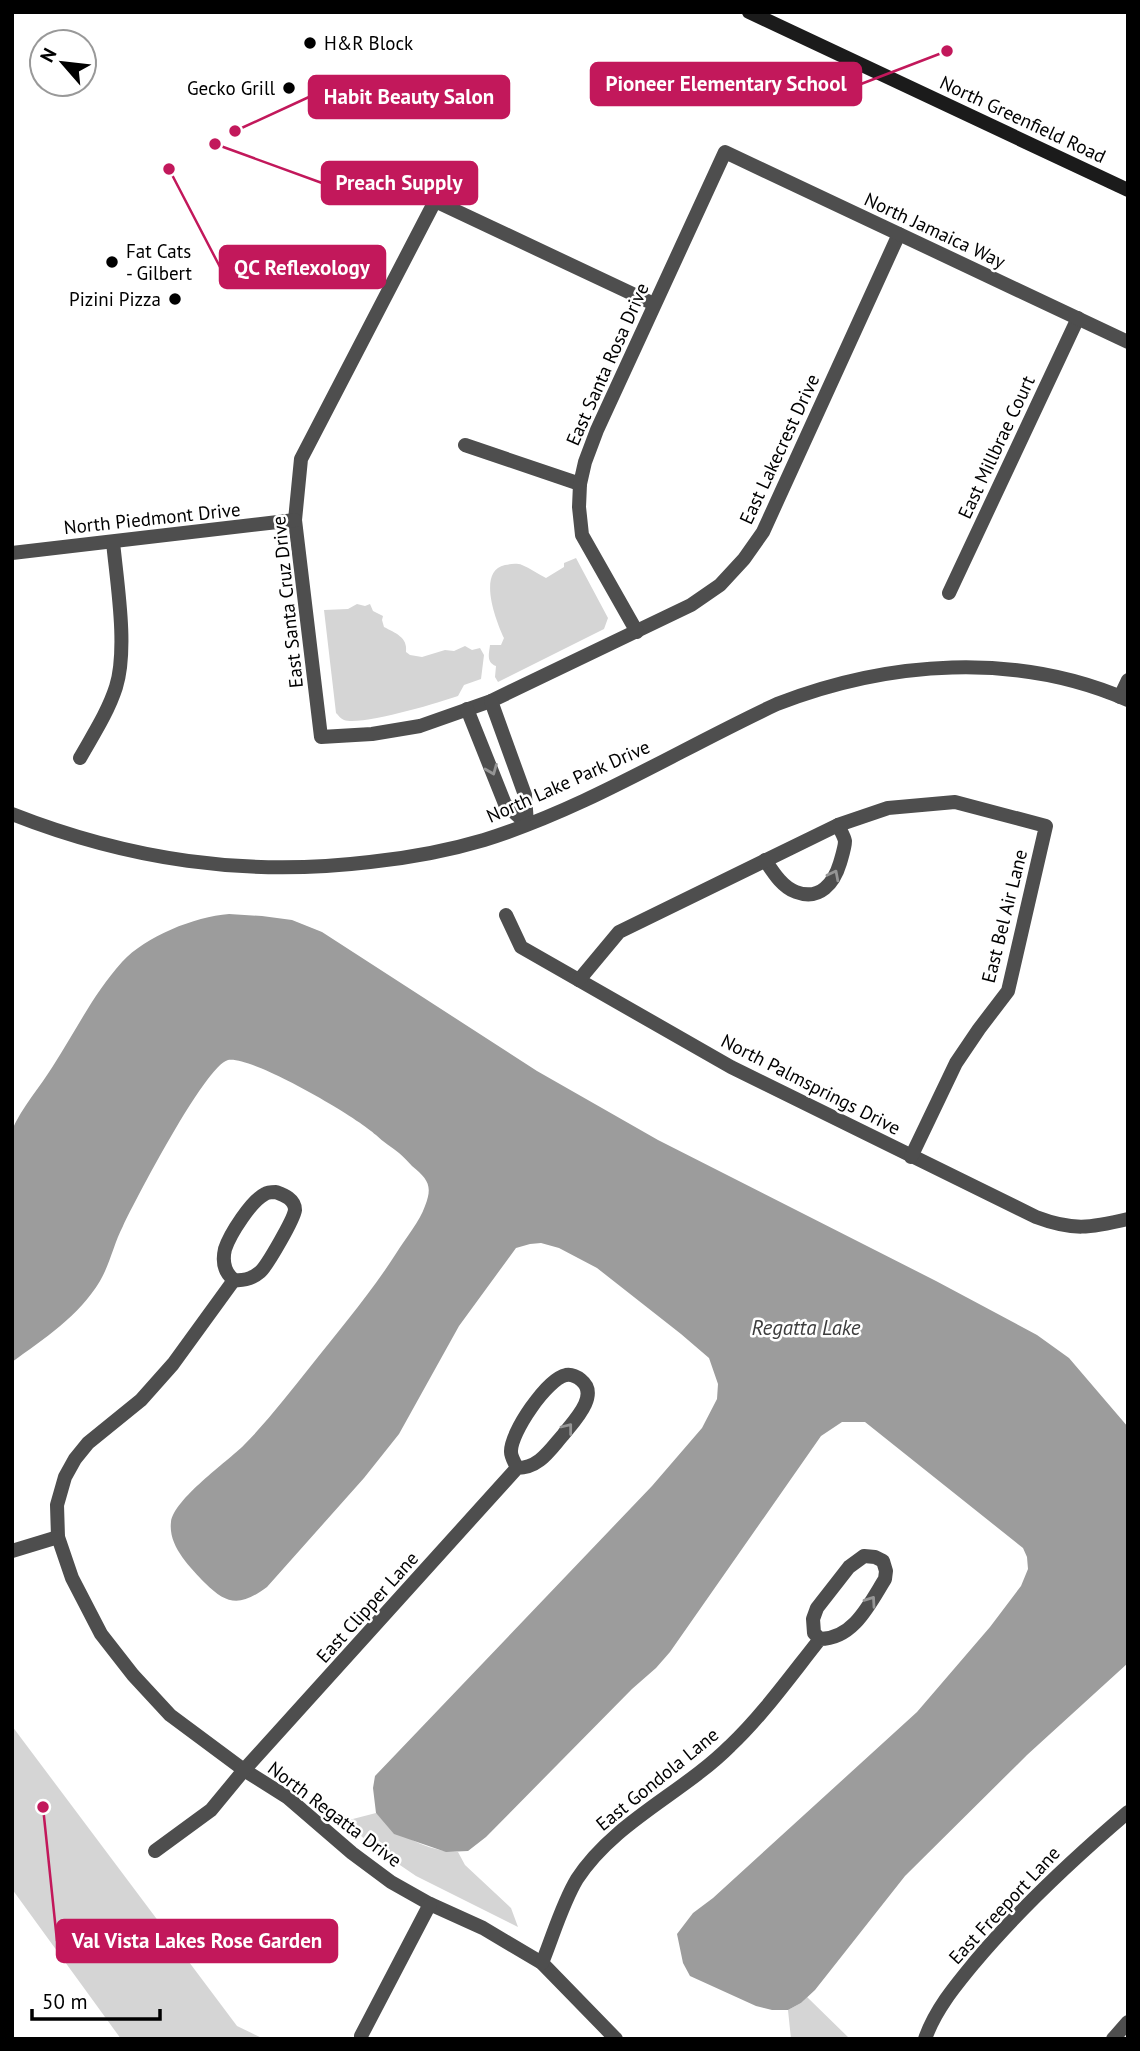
<svg xmlns="http://www.w3.org/2000/svg" width="1140" height="2051" viewBox="0 0 1140 2051" font-family="'PT Sans',sans-serif">
<style>
.green{fill:#d5d5d5}
.water{fill:#9c9c9c}
.lines{fill:none;stroke-linecap:round;stroke-linejoin:round}
.minor{stroke:#4e4e4e;stroke-width:14}
.tertiary{stroke:#4e4e4e;stroke-width:14}
.secondary{stroke:#1b1b1b;stroke-width:14}
.oneway{stroke:#959595}
.poi-dot{fill:#000;stroke:#fff;stroke-width:2.5}
.labels{text-anchor:middle;stroke-width:5;stroke-linejoin:round;paint-order:stroke}
.poi-label{font-size:19px;fill:#000;stroke:#fff;text-anchor:start}
.street-label{font-size:19px;fill:#000;stroke:#fff}
.water-label{font-size:21px;font-style:italic;fill:#3d3d3d;stroke:#fff}
.leader{fill:none;stroke:#c2185b;stroke-width:2.5}
.callout-dot{fill:#c2185b;stroke:#fff;stroke-width:2.5}
.callout{fill:#c2185b;stroke:#c2185b;stroke-width:2.5}
.callout-label{font-size:21px;text-anchor:middle;font-weight:bold;fill:#fff}
</style>
<rect width="100%" height="100%" fill="#fff"/>
<!-- green -->
<g class="green">
<path d="M 576,558 L 608,618 L 604,629 L 498,682 L 495,677 L 496,666 C 486,662 489,654 490,645 L 501,645 L 504,638 C 497,623 476,571 505,565 C 510,564 517,563 522,565 C 530,568 538,574 546,578 L 564,567 L 564,563 Z"/>
<path d="M 357,604 L 365,606 L 370,604 L 373,611 L 383,616 L 382,620 L 384,627 C 395,633 408,637 406,652 L 410,655 L 422,657 L 445,650 L 454,651 L 465,646 L 472,650 L 480,648 L 484,655 L 481,679 L 464,685 L 458,696 C 438,703 361,726 344,720 C 340,718 339,716 336,713 L 324,610 L 348,609 Z"/>
<polygon points="12,1726 237,2026 264,2039 121,2039 12,1889"/>
<path d="M 376,1813 C 396,1834 428,1852 458,1852 L 465,1865 L 511,1908 L 518,1927 L 416,1876 L 372,1846 L 345,1821 Z"/>
<polygon points="807,1997 850,2039 791,2039 788,2010 801,2003"/>
</g>
<!-- water -->
<path class="water" d="M 229,914 L 262,916 L 292,920 L 322,932 L 537,1071 L 658,1140 L 936,1281 L 1037,1335 L 1069,1358 L 1128,1427 L 1128,1663 L 1027,1755 L 905,1876 L 815,1990 L 801,2003 L 788,2010 L 772,2010 L 756,2006 L 690,1976 L 683,1963 L 677,1934 L 693,1913 L 713,1898 L 917,1712 L 990,1627 L 1021,1586 L 1028,1569 L 1027,1557 L 1023,1548 L 865,1422 L 842,1422 L 821,1436 L 670,1652 L 656,1668 L 632,1689 L 486,1837 L 468,1851 L 446,1852 L 394,1834 L 376,1813 L 373,1788 L 375,1776 L 652,1486 L 702,1428 L 717,1399 L 718,1384 L 709,1358 L 681,1334 L 597,1268 L 559,1248 L 541,1243 L 530,1244 L 516,1248 L 459,1326 L 399,1434 L 364,1478 L 267,1587 C 241,1606 228,1606 205,1583 C 190,1567 168,1546 171,1522 C 174,1499 227,1462 244,1445 C 268,1421 289,1393 310,1367 C 340,1329 371,1293 397,1252 C 405,1239 420,1221 425,1206 C 433,1186 428,1179 412,1166 C 408,1162 404,1157 399,1153 C 392,1147 383,1142 376,1135 C 357,1117 251,1055 228,1060 C 205,1066 136,1199 123,1226 C 114,1243 110,1264 100,1281 C 79,1316 44,1339 12,1362 L 12,1130 C 22,1107 40,1087 53,1066 C 75,1032 94,993 122,962 C 146,936 194,917 229,914 Z"/>
<g class="lines">
<!-- minor -->
<g class="minor">
<polyline points="654,304 435,201 301,459 295,520 321,737 372,734 420,726 491,701 691,605 720,585 744,559 763,532 899,234"/>
<polyline points="465,445 580,484"/>
<polyline points="12,553 295,520"/>
<polyline points="949,593 1078,318"/>
<polyline points="637,632 582,535 579,507 580,484 585,462 597,430 725,152 1128,342"/>
<polyline points="1120,697 1128,680"/>
<polyline points="491,701 525,795 527,824"/>
<polyline points="467,709 505,804 527,824"/>
<path d="M 80,758 C 93,735 108,712 116,687 C 128,649 117,583 113,542"/>
<path d="M 765,860 C 773,872 782,887 796,892 C 820,901 834,883 840,863 C 842,856 845,847 845,841 C 844,836 840,830 838,825"/>
<path d="M 506,915 L 521,947 L 731,1067 L 1036,1217 C 1073,1231 1090,1228 1128,1219"/>
<polyline points="579,980 619,932 838,825 888,808 955,802 1046,826 1008,991 979,1029 956,1063 911,1157"/>
<path d="M 276,1192 C 284,1195 295,1199 295,1210 C 294,1219 267,1266 260,1272 C 252,1279 244,1281 234,1280 C 225,1273 222,1262 225,1249 C 230,1234 251,1201 265,1194 C 268,1192 273,1192 276,1192 Z"/>
<polyline points="234,1280 173,1364 141,1400 88,1443 75,1459 65,1477 57,1505 58,1537 72,1578 101,1634 133,1675 170,1715 244,1770 287,1797 352,1853 391,1882 430,1904 483,1928 542,1963 616,2039"/>
<polyline points="12,1551 58,1537"/>
<path d="M 155,1851 L 211,1810 L 244,1770 L 517,1468 C 539,1468 549,1451 563,1435 C 574,1421 600,1395 581,1380 C 576,1376 572,1374 566,1375 C 547,1379 510,1433 511,1452 C 511,1457 515,1463 517,1468"/>
<path d="M 542,1963 C 553,1936 562,1904 577,1879 C 614,1822 683,1793 730,1746 C 762,1716 792,1674 820,1639 C 853,1639 869,1605 885,1579 L 886,1571 L 883,1561 L 875,1557 L 864,1556 L 849,1567 L 817,1608 L 813,1619 L 814,1633 L 820,1639"/>
<polyline points="361,2036 430,1904"/>
<path d="M 925,2039 C 935,2010 955,1986 974,1963 C 1021,1907 1073,1859 1128,1812"/>
</g>
<!-- tertiary -->
<g class="tertiary">
<path d="M 12,814 C 129,860 245,877 370,862 C 409,858 447,851 484,840 C 587,808 680,749 777,704 C 888,661 1016,651 1128,700"/>
<polyline points="1113,2039 1128,2022"/>
</g>
<!-- secondary -->
<polyline class="secondary" points="749,12 1128,190"/>
</g>
<!-- one-way arrows -->
<defs><path id="oneway-chevron" d="M-2-3.5L2.5 0L-2 3.5" fill="none" stroke-width="1.6" stroke-linecap="round" stroke-linejoin="round" transform="scale(1.75)"/></defs>
<g class="oneway">
<use href="#oneway-chevron" transform="translate(492 770) rotate(68)"/>
<use href="#oneway-chevron" transform="translate(834 875) rotate(-63)"/>
<use href="#oneway-chevron" transform="translate(568 1428) rotate(-52)"/>
<use href="#oneway-chevron" transform="translate(871 1601) rotate(-55)"/>
</g>
<!-- markers -->
<g class="poi-dot">
<circle cx="310" cy="43" r="7"/>
<circle cx="289" cy="88" r="7"/>
<circle cx="112" cy="262" r="7"/>
<circle cx="175" cy="299" r="7"/>
</g>
<g class="labels">
<!-- poi labels -->
<g class="poi-label">
<text x="324" y="50">H&amp;R Block</text>
<text x="275" y="95" text-anchor="end">Gecko Grill</text>
<text x="126" y="258">Fat Cats<tspan x="126" dy="22">- Gilbert</tspan></text>
<text x="161" y="306" text-anchor="end">Pizini Pizza</text>
</g>
<!-- street labels -->
<g class="street-label">
<text transform="translate(1023 119) rotate(25)" y="7">North Greenfield Road</text>
<text transform="translate(935 230) rotate(25)" y="7">North Jamaica Way</text>
<text transform="translate(607 364) rotate(-66)" y="7">East Santa Rosa Drive</text>
<text transform="translate(996 447) rotate(-65)" y="7">East Millbrae Court</text>
<text transform="translate(779 449) rotate(-65)" y="7">East Lakecrest Drive</text>
<text transform="translate(152 518) rotate(-6)" y="7">North Piedmont Drive</text>
<text transform="translate(287 602) rotate(-96)" y="7">East Santa Cruz Drive</text>
<text transform="translate(568 781) rotate(-24)" y="7">North Lake Park Drive</text>
<text transform="translate(1004 916) rotate(-76)" y="7">East Bel Air Lane</text>
<text transform="translate(811 1084) rotate(27)" y="7">North Palmsprings Drive</text>
<text transform="translate(367 1607) rotate(-48)" y="7">East Clipper Lane</text>
<text transform="translate(657 1779) rotate(-39)" y="7">East Gondola Lane</text>
<text transform="translate(335 1814) rotate(37)" y="7">North Regatta Drive</text>
<text transform="translate(1004 1905) rotate(-47)" y="7">East Freeport Lane</text>
</g>
<!-- water labels -->
<g class="water-label">
<text x="806" y="1335">Regatta Lake</text>
</g>
</g>
<!-- callouts -->
<path class="leader" d="M947 51L861 84M235 131L309 97M215 144L322 183M169 169L220 267M43 1807L57 1941"/>
<g class="callout-dot">
<circle cx="947" cy="51" r="7"/>
<circle cx="235" cy="131" r="7"/>
<circle cx="215" cy="144" r="7"/>
<circle cx="169" cy="169" r="7"/>
<circle cx="43" cy="1807" r="7"/>
</g>
<g class="callout">
<rect x="591" y="63" width="270" height="42" rx="7"/>
<rect x="309" y="76" width="200" height="42" rx="7"/>
<rect x="322" y="162" width="155" height="42" rx="7"/>
<rect x="220" y="246" width="165" height="42" rx="7"/>
<rect x="57" y="1920" width="280" height="42" rx="7"/>
</g>
<g class="callout-label">
<text x="726" y="91">Pioneer Elementary School</text>
<text x="409" y="104">Habit Beauty Salon</text>
<text x="399" y="190">Preach Supply</text>
<text x="302" y="275">QC Reflexology</text>
<text x="197" y="1948">Val Vista Lakes Rose Garden</text>
</g>
<!-- border -->
<rect width="1140" height="2051" fill="none" stroke="#000000" stroke-width="28"/>
<!-- north arrow -->
<g transform="translate(63 63) rotate(298)"><circle r="33" fill="#ffffff" stroke="#999999" stroke-width="2"/>
<path d="M0-5L12 26L0 18L-12 26Z" fill="#000000"/>
<text y="-10" font-size="19" font-weight="bold" text-anchor="middle" fill="#000000">N</text>
</g>
<!-- scale -->
<path d="M32 2009v10h128v-10" fill="none" stroke="#000000" stroke-width="3.5"/>
<text x="42" y="2009" font-size="21" fill="#000000" stroke="#ffffff" stroke-width="5" paint-order="stroke">50 m</text>
</svg>
